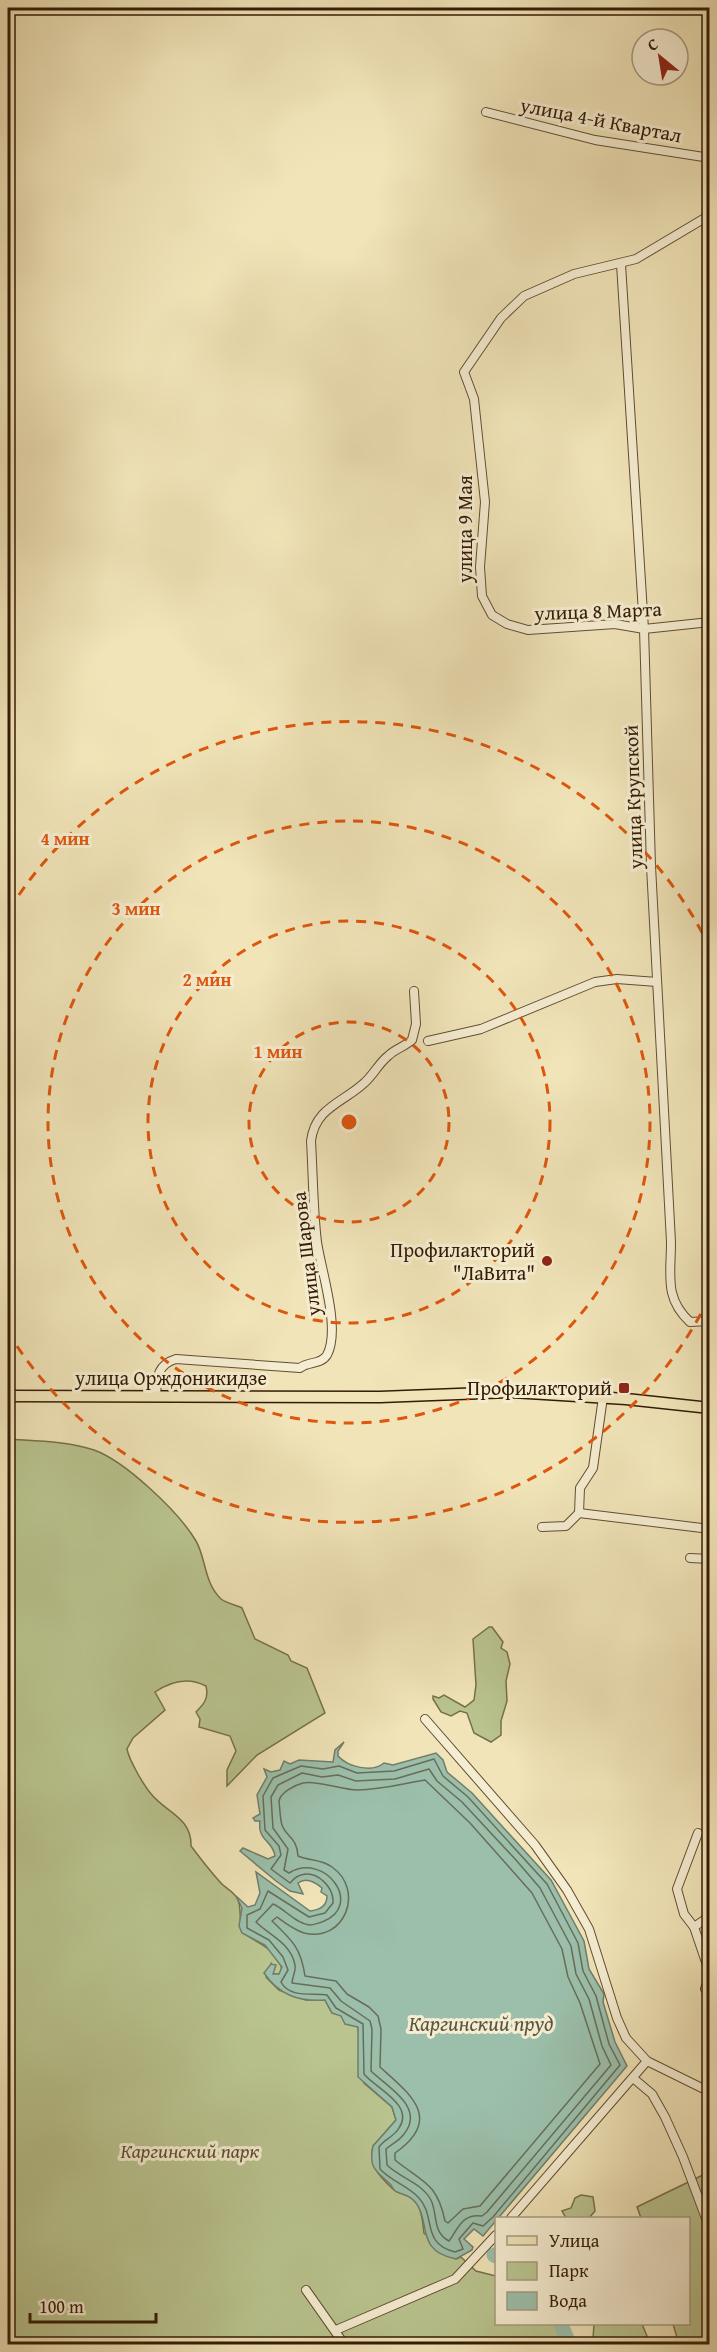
<svg xmlns="http://www.w3.org/2000/svg" width="717" height="2352" viewBox="0 0 717 2352" font-family="'Gentium Book Plus',serif">
<style>
.green{fill:#b9c48f;stroke:#76704a;stroke-width:1.5}
.water{fill:#9bbfab;stroke:#727d69;stroke-width:1.5}
.lines{fill:none;stroke-linecap:round;stroke-linejoin:round}
.shore{stroke:#686d58;stroke-width:1.5}
.river{stroke:#9bbfab;stroke-width:15}
.minor-casing{stroke:#634d32;stroke-width:10}
.major-casing{stroke:#341b05;stroke-width:13}
.minor{stroke:#f5edd1;stroke-width:8}
.major{stroke:#f0e4b8;stroke-width:10}
.ring{fill:none;stroke:#df560c;stroke-width:3;stroke-dasharray:10 8}
.poi-dot{fill:#8f2418;stroke:#f5edd1;stroke-width:2}
.labels{text-anchor:middle;stroke-width:6;stroke-linejoin:round;paint-order:stroke}
.street-label{font-size:20px;fill:#341b05;stroke:#f5edd1}
.poi-label{font-size:20px;fill:#341b05;stroke:#f5edd1;text-anchor:end}
.park-label{font-size:20px;font-style:italic;fill:#5c4e2e;stroke:#f5edd1}
.water-label{font-size:21px;font-style:italic;fill:#58543f;stroke:#f5edd1}
.centre{fill:#df560c;stroke:#f5edd1;stroke-width:3}
.ring-label{font-size:18px;text-anchor:middle;font-weight:bold;fill:#df560c;stroke:#f5edd1;stroke-width:6;stroke-linejoin:round;paint-order:stroke}
</style>
<rect width="100%" height="100%" fill="#f0e4b8"/>
<filter id="stains"><feTurbulence type="fractalNoise" baseFrequency=".00333" numOctaves="4"/><feColorMatrix values="0 0 0 0 .2 0 0 0 0 .09 0 0 0 0 .02 0 0 0 .5 -.17"/></filter>
<radialGradient id="worn" r=".72"><stop offset=".6" stop-color="#630" stop-opacity="0"/><stop offset="1" stop-color="#630" stop-opacity=".3"/></radialGradient>
<!-- green -->
<g class="green">
<path d="M 8,1439 C 36,1441 66,1441 94,1450 C 125,1461 179,1512 196,1541 C 206,1558 204,1583 221,1599 C 226,1603 236,1605 242,1608 L 255,1639 L 288,1655 L 291,1661 L 307,1668 L 325,1713 L 257,1755 L 227,1786 L 227,1770 L 236,1751 L 230,1736 L 199,1727 L 200,1719 L 196,1712 C 204,1704 209,1698 206,1686 C 189,1677 171,1681 155,1692 L 165,1710 L 133,1738 L 127,1749 C 129,1760 144,1786 152,1795 C 166,1812 192,1818 191,1846 C 200,1858 210,1871 220,1882 C 225,1888 233,1891 237,1898 C 244,1909 235,1928 248,1936 C 261,1945 280,1951 282,1971 L 279,1974 L 273,1974 L 271,1964 L 266,1977 L 279,1990 L 306,2000 L 325,2000 L 332,2013 L 341,2015 L 344,2020 L 358,2027 L 364,2083 L 392,2107 L 396,2120 L 373,2146 C 369,2167 380,2177 394,2190 C 400,2195 410,2193 418,2205 C 422,2212 423,2225 424,2233 L 456,2259 L 461,2257 L 476,2271 L 496,2276 L 496,2324 L 557,2324 L 573,2341 L 568,2344 L 8,2344 Z"/>
<polygon points="489,1627 492,1627 503,1642 501,1648 507,1652 510,1664 506,1681 507,1701 501,1721 501,1735 491,1742 474,1733 467,1713 460,1711 451,1716 441,1712 433,1699 433,1696 439,1698 444,1695 465,1707 474,1700 476,1685 473,1639"/>
<polygon points="709,2172 709,2344 679,2344 673,2324 688,2324 688,2218 641,2218 637,2207"/>
<polygon points="581,2195 593,2197 595,2211 589,2218 566,2218 562,2211 571,2208 575,2198"/>
<polygon points="594,2324 642,2324 647,2336 639,2344 599,2344 598,2340 593,2339"/>
</g>
<!-- water -->
<path class="water" d="M 344,1742 L 338,1751 L 338,1756 C 348,1767 372,1773 384,1763 L 393,1765 L 436,1753 L 443,1760 L 447,1772 L 472,1793 L 551,1880 L 584,1941 L 589,1969 L 604,1994 L 603,2002 L 615,2042 L 627,2066 L 483,2236 L 474,2229 L 464,2239 L 473,2247 L 472,2250 L 456,2259 C 415,2251 431,2222 416,2203 C 410,2195 404,2195 397,2192 C 394,2191 392,2187 391,2185 C 377,2171 368,2169 373,2146 L 396,2120 L 392,2107 L 358,2077 L 358,2027 L 345,2024 L 341,2016 L 332,2013 L 325,2000 C 299,2002 279,1995 264,1973 L 271,1964 L 276,1965 L 273,1974 L 279,1974 L 282,1967 L 265,1945 L 242,1933 L 239,1926 L 242,1908 L 236,1896 L 248,1907 L 255,1905 L 260,1893 L 256,1872 L 310,1911 C 320,1910 327,1906 327,1896 L 321,1892 L 322,1888 C 315,1882 306,1877 298,1883 L 303,1894 L 290,1891 L 276,1881 L 240,1851 L 243,1848 L 268,1859 L 275,1856 C 273,1840 257,1841 260,1821 L 255,1821 L 253,1818 L 260,1814 L 257,1795 L 267,1777 L 264,1769 L 271,1772 L 280,1770 L 284,1761 L 290,1764 L 299,1760 L 333,1762 L 335,1750 Z"/>
<g class="lines">
<!-- shore -->
<g class="shore">
<path d="M 434,1759 L 443,1776 L 468,1797 L 547,1884 L 578,1943 L 583,1971 L 596,1996 L 609,2044 L 620,2065 L 493,2217 L 483,2226 L 473,2223 L 459,2239 L 463,2249 L 455,2252 C 420,2243 437,2216 418,2197 C 407,2185 392,2182 380,2169 L 379,2147 C 384,2139 394,2137 399,2128 C 415,2105 375,2088 364,2074 L 363,2024 L 336,2008 L 327,1995 C 312,1993 289,1998 281,1982 L 288,1970 L 283,1957 L 269,1940 L 247,1928 L 247,1915 L 260,1909 L 268,1891 L 309,1917 L 325,1913 L 333,1903 C 334,1887 317,1870 301,1875 C 296,1876 293,1880 290,1883 L 271,1869 L 281,1855 L 279,1846 L 265,1830 L 263,1796 L 273,1778 L 301,1766 L 323,1769 L 339,1766 L 357,1773 L 394,1771 Z"/>
<path d="M 429,1769 L 437,1781 L 462,1802 L 516,1860 L 540,1888 L 571,1946 L 576,1974 L 589,1999 L 602,2046 L 611,2065 L 487,2212 L 482,2216 C 462,2213 458,2229 449,2241 C 432,2232 438,2215 431,2200 C 421,2182 400,2178 387,2165 L 386,2149 C 392,2144 399,2141 404,2134 C 426,2107 386,2086 371,2071 L 372,2029 L 370,2021 L 341,2001 L 330,1988 L 292,1983 C 292,1978 296,1972 295,1965 C 291,1943 269,1935 256,1922 L 273,1904 C 285,1909 295,1923 309,1925 C 314,1925 318,1923 322,1922 C 365,1906 325,1851 289,1873 L 284,1870 L 288,1849 L 273,1828 L 271,1797 L 278,1785 L 302,1773 L 322,1777 L 338,1775 L 356,1781 L 395,1779 Z"/>
<path d="M 425,1780 L 470,1823 L 532,1893 L 562,1949 L 568,1977 L 580,2003 L 600,2064 L 480,2206 L 463,2209 L 448,2223 L 445,2221 C 437,2182 422,2182 395,2160 L 395,2153 C 444,2119 410,2094 380,2067 L 381,2029 L 378,2016 L 369,2007 L 347,1994 L 336,1981 L 305,1976 C 301,1948 292,1940 272,1921 L 277,1917 C 285,1923 294,1930 304,1933 C 345,1943 365,1890 332,1867 C 321,1859 309,1861 298,1856 C 297,1837 286,1837 282,1825 C 280,1819 280,1808 279,1802 C 279,1793 295,1785 303,1783 C 315,1780 344,1790 357,1790 C 382,1790 401,1784 425,1780 Z"/>
</g>
<!-- river -->
<g class="river">
<polyline points="494,2255 496,2256"/>
<polyline points="561,2324 569,2344"/>
</g>
<defs>
<g id="minor">
<polyline points="486,112 595,140 710,158"/>
<polyline points="710,215 636,259 574,274 524,296 501,318 464,372 474,399 485,502 480,567 482,596 492,615 507,624 528,630 615,624 644,629 710,622"/>
<path d="M 621,264 L 644,629 L 651,866 L 671,1242 C 671,1275 664,1298 690,1322 L 710,1321"/>
<polyline points="428,1041 481,1029 595,982 617,979 657,982"/>
<path d="M 156,1397 C 157,1379 156,1365 176,1359 L 300,1368 C 308,1361 321,1365 327,1355 C 341,1329 321,1270 317,1242 C 313,1209 313,1174 311,1141 C 315,1108 342,1103 363,1084 C 373,1076 378,1064 388,1056 C 395,1049 404,1047 412,1040 L 416,1024 L 414,991"/>
<polyline points="579,1513 710,1529"/>
<polyline points="542,1527 566,1526 579,1513 580,1488 593,1468 603,1397"/>
<polyline points="690,1558 710,1559"/>
<polyline points="425,1719 535,1845 567,1890 589,1929 617,2018 626,2038 647,2061 710,2092"/>
<polyline points="698,1833 677,1889 684,1914 694,1927 710,1974"/>
<polyline points="694,1927 710,1916"/>
<polyline points="710,1975 705,1989 710,1995"/>
<polyline points="633,2078 652,2094 665,2117 683,2157 710,2229"/>
<polyline points="511,2218 647,2061"/>
<polyline points="306,2290 344,2344"/>
<polyline points="336,2330 455,2279 496,2235"/>
</g>
<polyline id="major" points="8,1396 380,1397 512,1392 626,1399 710,1408"/>
</defs>
<!-- minor casing -->
<use href="#minor" class="minor-casing"/>
<!-- major casing -->
<use href="#major" class="major-casing"/>
<!-- minor -->
<use href="#minor" class="minor"/>
<!-- major -->
<use href="#major" class="major"/>
</g>
<!-- distance rings -->
<g class="ring">
<circle cx="349" cy="1122" r="100"/>
<circle cx="349" cy="1122" r="201"/>
<circle cx="349" cy="1122" r="301"/>
<path d="M709 1298A401 401 0 0 1 9 1334M9 910A401 401 0 0 1 709 946"/>
</g>
<!-- markers -->
<g class="poi-dot">
<circle cx="547" cy="1261" r="6"/>
<rect x="618" y="1382" width="12" height="12" rx="3"/>
</g>
<g class="labels">
<!-- street labels -->
<g class="street-label">
<text transform="translate(601 120) rotate(11)" y="7">улица 4-й Квартал</text>
<text transform="translate(465 529) rotate(-90)" y="7">улица 9 Мая</text>
<text transform="translate(598 611) rotate(-2)" y="7">улица 8 Марта</text>
<text transform="translate(633 797) rotate(-92)" y="7">улица Крупской</text>
<text transform="translate(306 1254) rotate(-97)" y="7">улица Шарова</text>
<text x="171" y="1385">улица Орждоникидзе</text>
</g>
<!-- poi labels -->
<g class="poi-label">
<text x="535" y="1257">Профилакторий<tspan x="535" dy="23">"ЛаВита"</tspan></text>
<text x="612" y="1395">Профилакторий</text>
</g>
<!-- park labels -->
<g class="park-label">
<text x="190" y="2158">Каргинский парк</text>
</g>
<!-- water labels -->
<g class="water-label">
<text x="481" y="2031">Каргинский пруд</text>
</g>
</g>
<circle cx="349" cy="1122" r="9" class="centre"/>
<g class="ring-label">
<text x="65" y="845">4 мин</text>
<text x="136" y="915">3 мин</text>
<text x="207" y="986">2 мин</text>
<text x="278" y="1058">1 мин</text>
</g>
<!-- margin -->
<rect width="717" height="2352" fill="none" stroke="#f0e4b8" stroke-width="30"/>
<rect x="9" y="9" width="699" height="2334" fill="none" stroke="#341b05" stroke-width="3"/>
<rect x="15" y="15" width="687" height="2322" fill="none" stroke="#341b05" stroke-width="1.5"/>
<!-- legend -->
<rect x="495" y="2217" width="195" height="108" fill="#f5edd1" stroke="#a8997f" stroke-width="1.5"/>
<rect x="507" y="2236" width="30" height="9" fill="#f0e4b8" stroke="#a8997f" stroke-width="1.5"/>
<text x="549" y="2247" font-size="18" fill="#341b05">Улица</text>
<rect x="507" y="2262" width="30" height="18" fill="#b9c48f" stroke="#a8997f" stroke-width="1.5"/>
<text x="549" y="2277" font-size="18" fill="#341b05">Парк</text>
<rect x="507" y="2292" width="30" height="18" fill="#9bbfab" stroke="#a8997f" stroke-width="1.5"/>
<text x="549" y="2307" font-size="18" fill="#341b05">Вода</text>
<!-- north arrow -->
<g transform="translate(660 57) rotate(330)"><circle r="28" fill="#f5edd1" stroke="#a8997f" stroke-width="1.5"/>
<path d="M0-4.5L10 22L0 15L-10 22Z" fill="#8f2418"/>
<text y="-9" font-size="16" font-weight="bold" text-anchor="middle" fill="#341b05">С</text>
</g>
<!-- scale -->
<path d="M30 2313v9h126v-9" fill="none" stroke="#341b05" stroke-width="3"/>
<text x="39" y="2313" font-size="18" fill="#341b05" stroke="#f5edd1" stroke-width="4.5" paint-order="stroke">100 m</text>
<rect width="100%" height="100%" filter="url(#stains)"/>
<rect width="100%" height="100%" fill="url(#worn)"/>
</svg>
